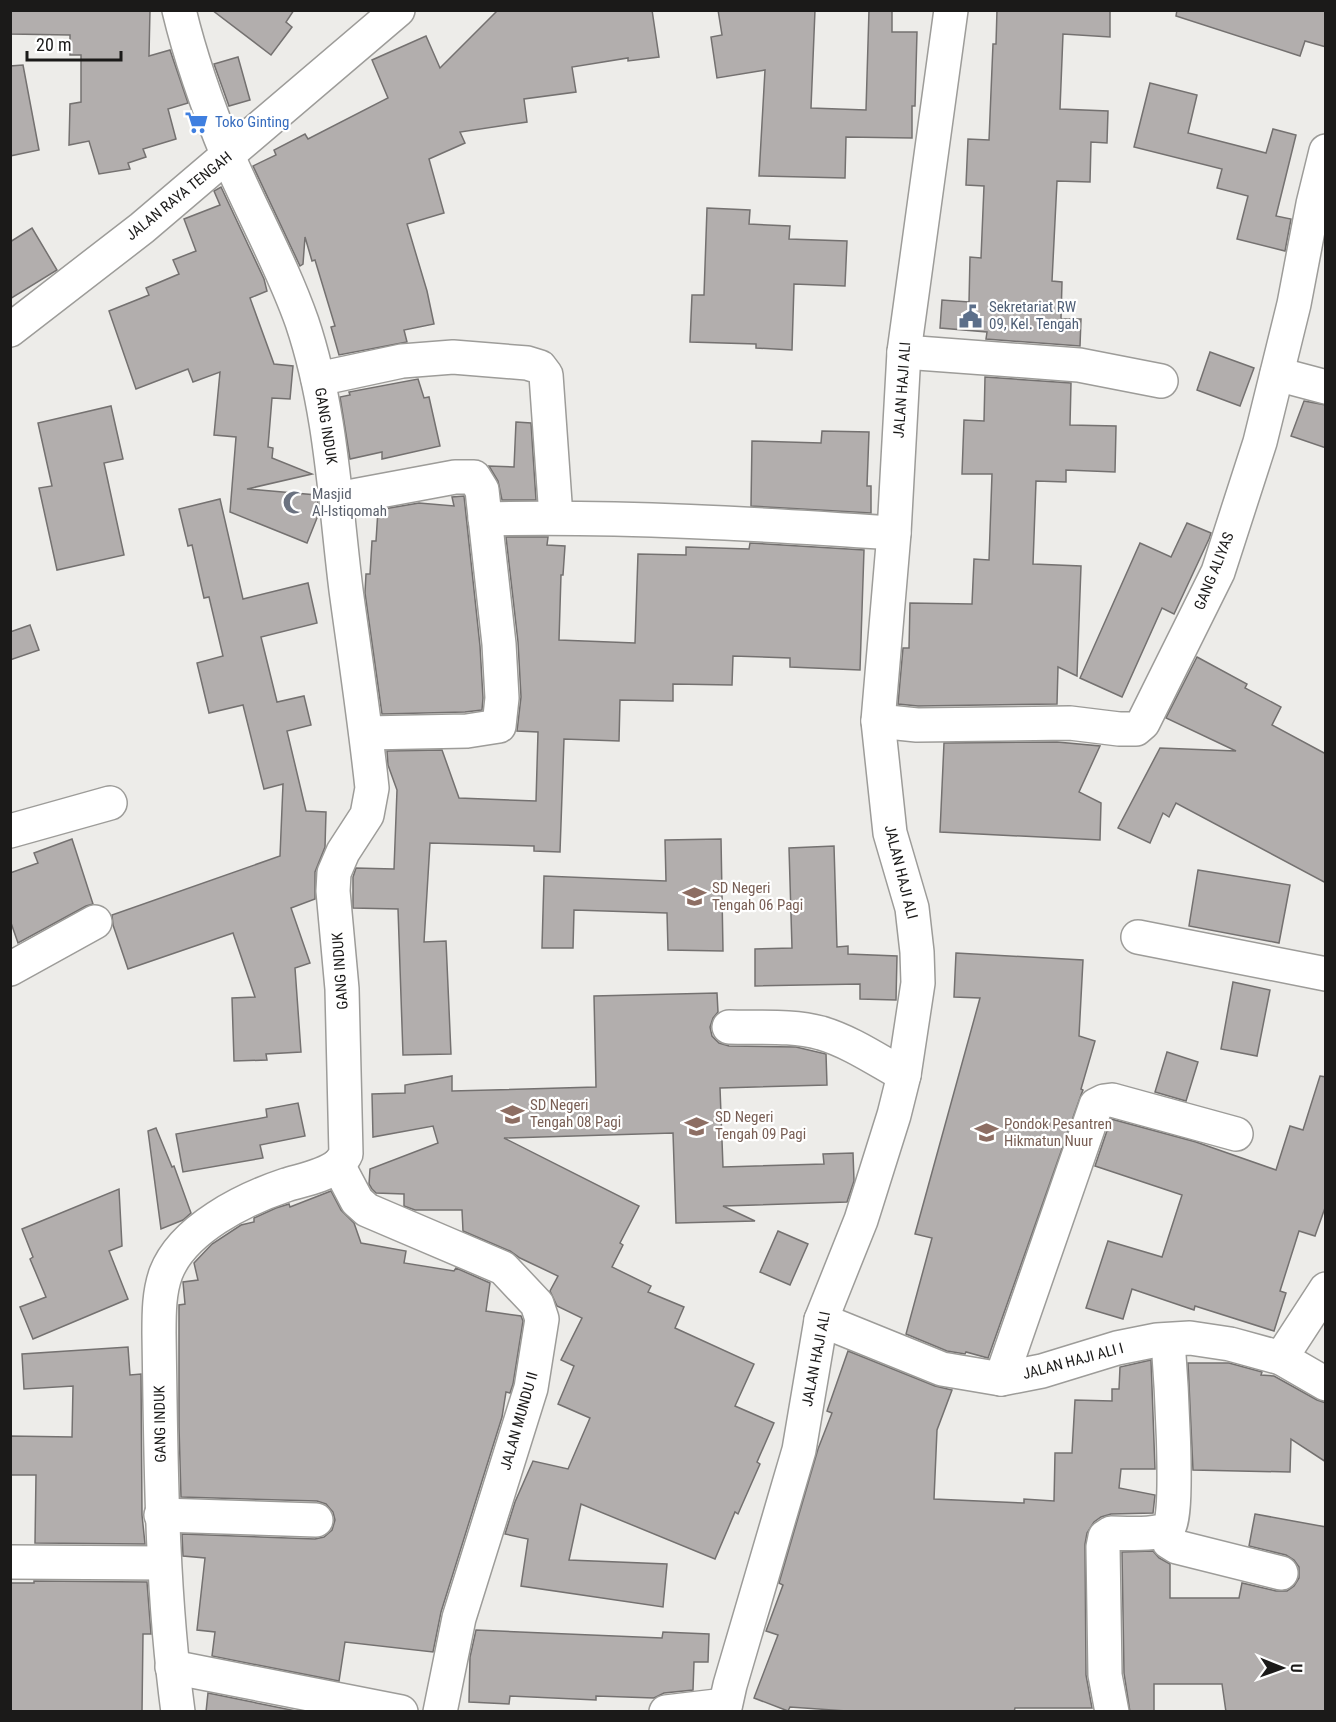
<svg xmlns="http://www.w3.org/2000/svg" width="1336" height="1722" viewBox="0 0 1336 1722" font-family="'Roboto Condensed',sans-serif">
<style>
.building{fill:#b2aead;stroke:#747170;stroke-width:1.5}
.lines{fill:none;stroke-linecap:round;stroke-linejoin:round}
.minor-casing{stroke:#9d9c99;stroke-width:36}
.minor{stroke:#fff;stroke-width:33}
.labels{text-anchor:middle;stroke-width:4.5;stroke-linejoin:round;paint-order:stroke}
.shop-label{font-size:15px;fill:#366cbe;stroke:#fff;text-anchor:start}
.street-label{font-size:15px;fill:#1b1a19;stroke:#fff}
.service-label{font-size:15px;fill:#4e5e75;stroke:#fff;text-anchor:start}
.worship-label{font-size:15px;fill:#5b616d;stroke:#fff;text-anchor:start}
.education-label{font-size:15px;fill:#785e54;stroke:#fff;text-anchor:start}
</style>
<rect width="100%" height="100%" fill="#edece9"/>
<!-- building -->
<g class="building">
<polygon points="10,10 150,10 149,56 170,50 188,103 168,109 176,139 143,149 146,157 128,163 130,169 99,174 89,141 69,145 70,104 81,102 81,55 70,55 70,35 10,34"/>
<polygon points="212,10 294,10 286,22 292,27 271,55"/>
<polygon points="498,10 652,10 659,57 628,61 628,58 572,67 576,92 524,99 527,122 460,132 465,143 429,159 444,213 407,224 427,291 434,324 404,330 407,342 339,355 331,327 335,326 315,260 312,261 305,237 303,264 300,266 253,166 276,155 274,150 305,134 308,139 388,98 372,60 426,36 440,68"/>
<polygon points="718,10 815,10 811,108 866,110 869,10 892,10 892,32 917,32 915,106 912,106 912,138 846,137 845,178 759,176 765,70 717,78 711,37 722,35"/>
<polygon points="997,10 1110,10 1110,37 1063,34 1060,109 1108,111 1107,143 1091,142 1090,182 1057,181 1052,281 1062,282 1061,319 1081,319 1080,346 986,339 987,332 940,328 942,300 969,302 970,257 981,258 984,186 966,185 968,139 989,140 993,44 996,44"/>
<polygon points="1177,10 1326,10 1326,47 1305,41 1300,56 1176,16"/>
<polygon points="238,57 250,100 229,106 214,64"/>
<polygon points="23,65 39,150 10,156 10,66"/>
<polygon points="1150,83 1197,95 1188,133 1266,153 1273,129 1296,135 1276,216 1291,219 1285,251 1237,239 1248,196 1217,188 1222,169 1134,147"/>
<polygon points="221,187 264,279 267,291 250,298 274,364 293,366 290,399 272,398 268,447 273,448 272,458 312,474 247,489 317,495 319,513 307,543 230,512 236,437 214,435 220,372 193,382 188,369 136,389 109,311 149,295 146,288 179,274 173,260 196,251 184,219 220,205 214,191"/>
<polygon points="707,208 750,210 749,224 790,226 789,239 847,241 845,286 794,284 792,350 756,348 756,344 690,342 692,295 704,295"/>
<polygon points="32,228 57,270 10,299 10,242"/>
<polygon points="1210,352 1254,368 1240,406 1197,390"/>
<polygon points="985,377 1071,383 1070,425 1116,426 1115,472 1066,470 1066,482 1036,481 1033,564 1081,566 1077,676 1058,667 1057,704 918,706 898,704 903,648 909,648 910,603 972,604 974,559 989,560 992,474 962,474 964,420 984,421"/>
<polygon points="418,379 424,398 429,397 440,446 382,459 382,452 350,459 340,397 350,395 349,392"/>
<polygon points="1304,401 1326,405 1326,448 1291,436"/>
<polygon points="111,406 123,459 104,463 124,555 57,570 39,488 52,486 38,423"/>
<polygon points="516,422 531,423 536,500 502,500 498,481 489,466 514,467"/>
<polygon points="822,431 869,432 867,486 871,486 871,513 751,506 752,441 821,443"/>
<polygon points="464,496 480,646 483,698 482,710 465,712 382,714 365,593 366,574 370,574 372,541 376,541 378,510 419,503 454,506 452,497"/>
<polygon points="220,499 243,599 308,583 317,623 261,637 277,702 304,696 311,725 287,731 306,811 326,812 325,847 315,872 315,899 291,908 310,963 295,968 301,1052 266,1054 267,1060 234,1061 232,998 255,997 233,933 128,969 113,925 112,915 280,856 283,784 264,789 243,705 209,713 197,663 223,656 209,597 204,598 192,545 188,546 179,509"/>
<polygon points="1187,523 1211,533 1209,539 1174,614 1162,608 1122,697 1080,678 1140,543 1171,557"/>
<polygon points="506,537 548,537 547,545 565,546 563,575 561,575 559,640 635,643 638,554 686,555 686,547 749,549 750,543 864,550 860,670 790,667 790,658 733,656 732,685 673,684 673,701 620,700 619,741 564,739 560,852 534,851 534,846 430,843 424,942 446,941 451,1054 403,1055 398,909 353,908 353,877 356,868 394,869 397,790 388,765 387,751 442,750 459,798 536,801 538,732 517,731 521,697 518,642"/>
<polygon points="30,625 39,650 10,660 10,632"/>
<polygon points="1197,657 1247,684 1245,688 1281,707 1272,725 1326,754 1326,883 1176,803 1169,817 1163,813 1150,843 1118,828 1160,748 1236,751 1166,718"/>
<polygon points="1057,742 1100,746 1079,792 1101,803 1100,840 940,832 944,743"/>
<polygon points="72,839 93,904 86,906 18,943 10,920 10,873 38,863 34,853"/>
<polygon points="721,839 723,951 668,950 667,913 574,910 573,948 542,948 544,876 666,881 665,840"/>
<polygon points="834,846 837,947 848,946 848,954 897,956 896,1000 860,999 860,984 755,986 755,949 792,948 789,848"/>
<polygon points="1198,870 1290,885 1279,943 1189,926"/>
<polygon points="956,953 1083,960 1079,1036 1095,1041 1081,1089 1083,1090 1081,1095 988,1358 966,1352 965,1354 947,1351 906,1334 932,1238 915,1234 980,998 954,997"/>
<polygon points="1233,982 1270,990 1257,1056 1221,1049"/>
<polygon points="717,993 718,1012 713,1018 710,1027 712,1036 719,1043 729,1046 796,1047 826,1054 827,1085 720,1088 723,1167 824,1164 823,1154 853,1153 854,1181 847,1202 723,1206 755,1221 676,1223 673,1133 504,1138 639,1206 620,1243 623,1245 612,1267 651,1286 648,1292 684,1307 675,1328 754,1364 735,1406 774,1423 757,1462 760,1464 738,1514 735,1512 715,1559 581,1504 569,1560 667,1564 663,1607 521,1586 528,1539 505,1534 515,1502 533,1461 568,1469 590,1418 558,1404 574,1366 561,1360 582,1318 557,1306 550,1291 558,1276 520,1258 510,1251 463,1231 462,1210 415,1210 404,1206 404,1194 376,1193 372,1189 369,1184 370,1169 438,1143 433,1126 373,1137 372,1094 405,1093 405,1085 452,1076 452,1091 596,1087 594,996"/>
<polygon points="1167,1052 1198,1062 1186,1101 1155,1092"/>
<polygon points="1320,1076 1326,1077 1326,1205 1315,1236 1299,1231 1280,1291 1286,1293 1274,1331 1195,1306 1194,1310 1132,1289 1123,1319 1086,1308 1108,1241 1162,1257 1182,1195 1095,1166 1111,1119 1196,1142 1276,1170 1290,1126 1303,1130"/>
<polygon points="298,1103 305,1136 260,1145 263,1158 183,1172 176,1134 267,1117 266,1109"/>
<polygon points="156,1128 172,1167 174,1166 191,1213 183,1220 161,1229 148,1131"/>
<polygon points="119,1189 122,1246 109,1251 128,1299 33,1339 20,1307 46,1297 30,1259 33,1257 22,1229"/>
<polygon points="331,1191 341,1210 354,1223 361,1243 406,1251 404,1263 454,1271 456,1268 490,1283 486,1311 521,1316 523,1321 513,1384 510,1393 506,1392 502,1417 441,1612 433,1652 345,1642 339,1681 212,1656 215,1632 197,1630 205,1558 183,1556 182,1534 315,1539 324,1537 332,1530 335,1520 333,1512 326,1504 317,1501 181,1497 179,1427 179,1305 185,1304 183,1282 198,1280 194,1263 212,1244 241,1225 254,1222 254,1218 276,1208 289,1204 290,1207"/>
<polygon points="778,1231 808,1244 790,1285 760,1272"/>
<polygon points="128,1347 130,1375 141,1374 142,1515 145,1544 35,1543 36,1475 10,1475 10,1436 72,1437 73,1386 24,1389 22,1354"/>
<polygon points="848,1351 935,1386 952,1390 937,1430 934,1499 1024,1503 1024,1499 1054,1501 1055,1453 1072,1453 1075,1400 1112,1401 1112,1389 1119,1389 1120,1367 1151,1360 1155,1469 1121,1469 1119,1488 1155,1495 1153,1513 1111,1514 1101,1517 1094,1522 1087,1533 1085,1544 1086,1675 1092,1708 1015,1708 1014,1712 861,1712 790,1707 788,1711 754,1698 778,1635 766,1631 783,1585 779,1583 818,1449 832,1413 827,1411"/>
<polygon points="1188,1363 1229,1363 1262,1372 1261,1375 1274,1376 1317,1400 1326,1403 1326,1462 1291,1439 1290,1472 1193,1470"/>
<polygon points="1255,1514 1326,1527 1326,1712 1226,1712 1222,1684 1154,1684 1154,1712 1130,1712 1124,1673 1122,1552 1153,1551 1159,1558 1170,1564 1170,1598 1239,1598 1242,1583 1276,1591 1287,1591 1294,1586 1299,1578 1299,1567 1294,1560 1286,1555 1249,1546"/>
<polygon points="34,1581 147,1582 151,1634 143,1634 142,1712 10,1712 10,1583 34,1583"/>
<polygon points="476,1630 662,1638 663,1632 709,1634 708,1662 694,1662 693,1690 664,1693 654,1698 596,1696 596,1700 510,1696 509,1704 469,1702 470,1657"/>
<polygon points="208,1693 301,1712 206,1712"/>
</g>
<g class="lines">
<defs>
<g id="minor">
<polyline points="10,330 142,228 398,10"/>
<polyline points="904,352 1079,365 1161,381"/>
<polyline points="1277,374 1326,387"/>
<polyline points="318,379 402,361 453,357 527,363 540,367 546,375 556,517"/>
<polyline points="337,499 455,477 474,477 482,490 499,644 502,698 499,726 467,731 366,733"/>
<path d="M 485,519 C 622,516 758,524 894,533"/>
<polyline points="878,721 917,725 1070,723 1119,729 1136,729 1143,723 1218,572 1260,442 1294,304 1313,204 1326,151"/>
<polyline points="10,831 110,803"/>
<polyline points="1138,937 1326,974"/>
<polyline points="10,969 95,922"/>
<path d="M 729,1027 C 759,1028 792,1025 821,1033 C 851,1042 877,1060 904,1075"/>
<polyline points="338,1165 357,1201 367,1210 503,1268 537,1304 542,1319 531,1388 459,1618 440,1712"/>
<polyline points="821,1320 942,1369 1001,1379 1042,1371 1117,1348 1157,1340 1190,1338 1230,1344 1281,1358 1326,1384"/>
<polyline points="1281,1358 1326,1289"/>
<polyline points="1001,1379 1096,1105 1104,1101 1112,1100 1236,1134"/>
<polyline points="161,1515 316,1520"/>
<polyline points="1168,1529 1169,1542 1177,1547 1281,1573"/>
<polyline points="10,1562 163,1563"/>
<polyline points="172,1667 401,1712"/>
<path d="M 178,1712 C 161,1585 161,1459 159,1333 C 159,1313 159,1292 166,1273 C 183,1229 244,1199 286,1185 C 302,1180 325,1176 338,1165 C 341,1163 344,1157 346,1154 L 342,989 L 333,891 L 334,873 L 343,852 L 367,815 L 372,788 C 365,722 355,656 346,590 C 335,501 331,408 302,322 C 282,265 252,212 228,156 C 209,110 191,60 179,10"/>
<polyline points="666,1712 725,1705"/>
<polyline points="724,1712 730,1685 799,1450 821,1320 861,1220 894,1115 904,1075 918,983 917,952 912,908 890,833 878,721 894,533 904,352 951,10"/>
<path d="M 1112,1712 L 1105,1675 L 1103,1547 L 1105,1537 L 1111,1533 C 1123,1533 1161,1536 1169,1527 C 1180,1513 1170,1366 1168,1340"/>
</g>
</defs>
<!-- minor casing -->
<use href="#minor" class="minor-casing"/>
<!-- minor -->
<use href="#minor" class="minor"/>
</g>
<!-- icons -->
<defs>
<symbol id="supermarket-bare" viewBox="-9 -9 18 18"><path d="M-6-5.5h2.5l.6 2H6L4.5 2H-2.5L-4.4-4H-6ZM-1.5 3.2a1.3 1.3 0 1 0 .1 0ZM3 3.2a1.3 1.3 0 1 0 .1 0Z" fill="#3f7fe0" stroke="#fff" stroke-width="2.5" paint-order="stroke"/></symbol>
<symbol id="civic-bare" viewBox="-9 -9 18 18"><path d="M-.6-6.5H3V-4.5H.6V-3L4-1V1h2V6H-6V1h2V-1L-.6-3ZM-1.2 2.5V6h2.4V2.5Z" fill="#5c6f8a" stroke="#fff" stroke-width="2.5" paint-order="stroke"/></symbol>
<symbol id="mosque-bare" viewBox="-9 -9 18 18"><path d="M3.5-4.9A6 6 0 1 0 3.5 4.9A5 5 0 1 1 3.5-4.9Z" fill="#6b7280" stroke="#fff" stroke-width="2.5" paint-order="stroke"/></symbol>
<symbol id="school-bare" viewBox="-9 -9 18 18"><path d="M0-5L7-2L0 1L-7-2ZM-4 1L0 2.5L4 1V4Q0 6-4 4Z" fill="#8d6e63" stroke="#fff" stroke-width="2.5" paint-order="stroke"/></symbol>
</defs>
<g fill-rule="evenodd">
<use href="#supermarket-bare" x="180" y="106" width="33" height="33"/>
<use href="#civic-bare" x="954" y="300" width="33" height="33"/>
<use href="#mosque-bare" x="278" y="486" width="33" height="33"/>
<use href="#school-bare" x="678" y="880" width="33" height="33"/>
<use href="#school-bare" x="496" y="1098" width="33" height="33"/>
<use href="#school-bare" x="680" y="1110" width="33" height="33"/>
<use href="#school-bare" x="970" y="1116" width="33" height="33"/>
</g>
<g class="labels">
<!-- shop labels -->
<g class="shop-label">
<text x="215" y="127">Toko Ginting</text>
</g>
<!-- street labels -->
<g class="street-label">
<text transform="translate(179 196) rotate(-39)" y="5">JALAN RAYA TENGAH</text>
<text transform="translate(902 390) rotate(-86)" y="5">JALAN HAJI ALI</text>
<text transform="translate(326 426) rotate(81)" y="5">GANG INDUK</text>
<text transform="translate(1214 571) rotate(-68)" y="5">GANG ALIYAS</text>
<text transform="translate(901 872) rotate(76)" y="5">JALAN HAJI ALI</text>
<text transform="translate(340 971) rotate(-94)" y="5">GANG INDUK</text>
<text transform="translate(816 1359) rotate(-79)" y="5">JALAN HAJI ALI</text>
<text transform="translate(1073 1361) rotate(-15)" y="5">JALAN HAJI ALI I</text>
<text transform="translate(519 1421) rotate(-74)" y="5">JALAN MUNDU II</text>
<text transform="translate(160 1424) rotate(-91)" y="5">GANG INDUK</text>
</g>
<!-- service labels -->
<g class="service-label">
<text x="989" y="312">Sekretariat RW<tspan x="989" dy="17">09, Kel. Tengah</tspan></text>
</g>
<!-- worship labels -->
<g class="worship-label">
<text x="312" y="499">Masjid<tspan x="312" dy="17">Al-Istiqomah</tspan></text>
</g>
<!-- education labels -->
<g class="education-label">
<text x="712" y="893">SD Negeri<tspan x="712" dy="17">Tengah 06 Pagi</tspan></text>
<text x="530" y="1110">SD Negeri<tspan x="530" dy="17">Tengah 08 Pagi</tspan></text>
<text x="715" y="1122">SD Negeri<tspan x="715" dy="17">Tengah 09 Pagi</tspan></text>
<text x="1004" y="1129">Pondok Pesantren<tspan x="1004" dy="17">Hikmatun Nuur</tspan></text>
</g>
</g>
<!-- border -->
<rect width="1336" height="1722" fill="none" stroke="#1b1a19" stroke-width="24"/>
<!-- north arrow -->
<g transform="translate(1282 1668) rotate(91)" stroke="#ffffff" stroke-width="4.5" paint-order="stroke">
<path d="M0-4.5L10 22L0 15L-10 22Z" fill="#1b1a19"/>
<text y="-9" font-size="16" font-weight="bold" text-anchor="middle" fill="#1b1a19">U</text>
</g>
<!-- scale -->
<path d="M27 51v9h94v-9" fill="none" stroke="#1b1a19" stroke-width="3"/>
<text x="36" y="51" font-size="18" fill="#1b1a19" stroke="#ffffff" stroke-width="4.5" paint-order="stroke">20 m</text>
</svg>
